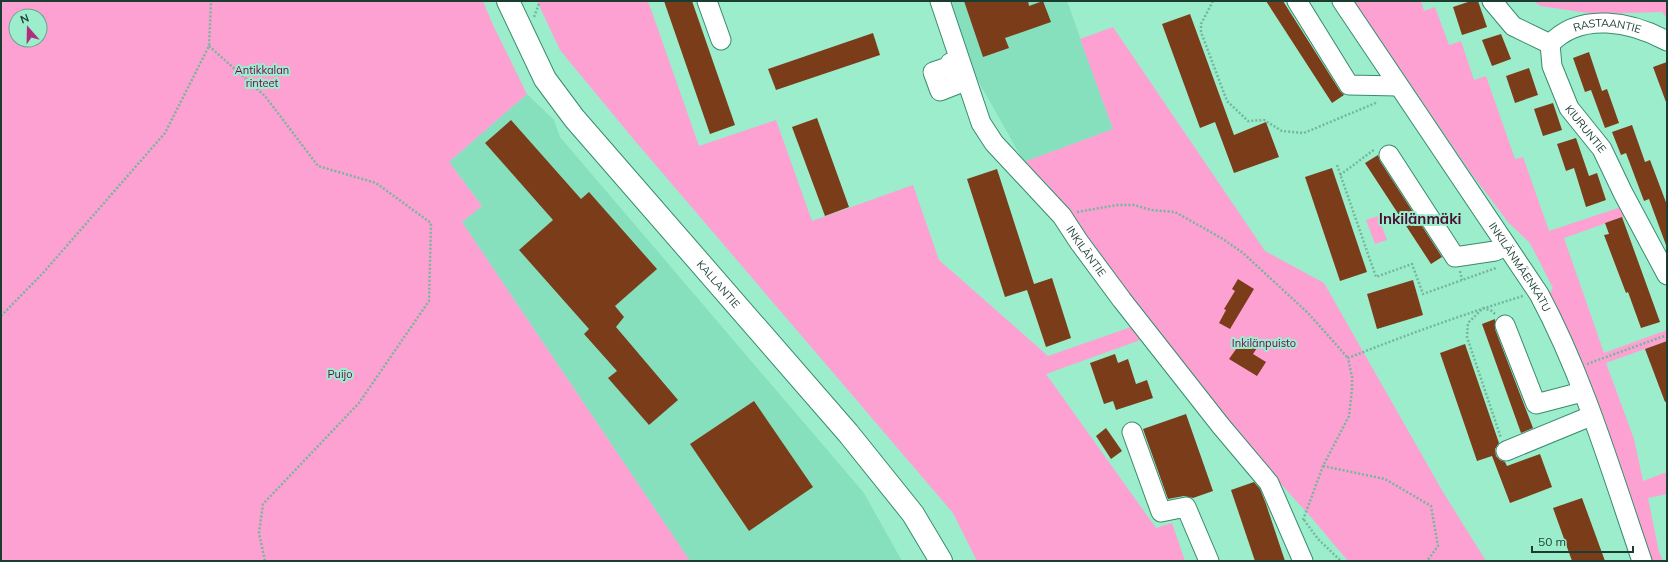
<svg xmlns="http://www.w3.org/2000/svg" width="1668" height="562" viewBox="0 0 1668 562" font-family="Mulish,sans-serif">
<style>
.built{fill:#87e0bd}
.green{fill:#fda1d2;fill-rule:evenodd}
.building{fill:#7b3c19}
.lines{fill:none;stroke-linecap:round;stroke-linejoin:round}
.minor-casing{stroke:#388b6e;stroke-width:21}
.major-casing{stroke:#388b6e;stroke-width:24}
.path{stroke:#74b79c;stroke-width:2.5;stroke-dasharray:2 2;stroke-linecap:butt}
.minor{stroke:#fff;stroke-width:19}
.major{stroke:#fff;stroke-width:22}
.labels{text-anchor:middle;stroke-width:4;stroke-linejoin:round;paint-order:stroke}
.street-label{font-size:11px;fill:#1b3d31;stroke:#9cedcc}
.park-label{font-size:11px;fill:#770452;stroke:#9cedcc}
.district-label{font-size:15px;font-weight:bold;fill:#4a0d33;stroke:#9cedcc}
</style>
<rect width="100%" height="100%" fill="#9cedcc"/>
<!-- built -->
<g class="built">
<polygon points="941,1 1067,1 1113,129 1024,162 976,77"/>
<polygon points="527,94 554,120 560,137 864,493 902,561 690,561 462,222 482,206 449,162"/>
</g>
<!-- green -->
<g class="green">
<path d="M 1,1 L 483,1 L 493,25 L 527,94 L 449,162 L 482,206 L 462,222 L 690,561 L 1,561 ZM 16,16 L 40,16 L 40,40 L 16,40 Z"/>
<polygon points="537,1 648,1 699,146 776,120 812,221 913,185 939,260 1048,356 1131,327 1143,339 1046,374 1156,528 1172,523 1185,561 977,561 953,513 630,135 560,50"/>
<polygon points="1354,1 1421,1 1424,11 1435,7 1449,45 1461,41 1474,80 1486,76 1515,159 1523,157 1549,231 1621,207 1626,216 1564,238 1604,353 1667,330 1667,341 1606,363 1634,439 1643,481 1667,472 1667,494 1648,498 1659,552 1663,561 1648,561 1608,446 1579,354 1549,294 1553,288 1530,243 1508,222 1471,173"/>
<polygon points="1534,1 1667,1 1667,18 1662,12 1595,14 1540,6"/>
<polygon points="1113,27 1265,251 1324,283 1443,492 1486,561 1348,561 1310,516 1193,387 1110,275 1049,186 1024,162 1113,129 1080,39"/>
<polygon points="1378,216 1387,240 1375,244 1366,220"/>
</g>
<!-- building -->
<g class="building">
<polygon points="664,1 692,1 735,125 710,134"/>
<polygon points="964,1 1028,1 1029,6 1043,1 1051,22 1005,38 1009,48 983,57"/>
<polygon points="1266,1 1283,1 1340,91 1344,95 1332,103"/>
<polygon points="1471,1 1478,1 1487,27 1462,35 1453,7"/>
<polygon points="1190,14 1234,135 1266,122 1279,157 1234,173 1215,122 1200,128 1162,24"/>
<polygon points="873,33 880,55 776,90 768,69"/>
<polygon points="1501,34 1511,59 1492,66 1482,40"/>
<polygon points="1589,52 1602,91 1607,89 1619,123 1605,128 1591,90 1585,92 1573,58"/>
<polygon points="1667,62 1667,102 1666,102 1653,67"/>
<polygon points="1529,68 1538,95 1515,103 1506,76"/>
<polygon points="1553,103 1562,130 1543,136 1534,109"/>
<polygon points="817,118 849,207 825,216 792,127"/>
<polygon points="511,120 581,199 589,192 657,269 615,306 624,317 616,327 678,400 649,425 608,378 617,371 584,334 589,329 519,250 553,220 485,143"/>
<polygon points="1632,125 1645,162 1650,160 1667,205 1667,245 1666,245 1649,199 1644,201 1626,153 1621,155 1612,132"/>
<polygon points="1576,138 1589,176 1597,173 1606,200 1586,207 1574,168 1566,171 1557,144"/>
<polygon points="1378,155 1380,161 1442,257 1431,264 1365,163"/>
<polygon points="1332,168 1367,272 1340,281 1305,177"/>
<polygon points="997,169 1034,284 1052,278 1071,338 1046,347 1027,290 1005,297 967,179"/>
<polygon points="1622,217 1660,322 1641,328 1628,292 1626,293 1604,235 1609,234 1605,223"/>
<polygon points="1238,279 1254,289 1230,329 1219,323 1226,310 1224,309 1235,291 1232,289"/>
<polygon points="1413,280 1423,315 1377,329 1367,294"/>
<polygon points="1495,319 1495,329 1533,428 1521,433 1482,324"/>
<polygon points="1667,341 1667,401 1665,402 1645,349"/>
<polygon points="1248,342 1257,348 1253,354 1266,362 1257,376 1229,359 1239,345 1244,348"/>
<polygon points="1465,344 1499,443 1495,449 1496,456 1500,460 1505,462 1507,466 1540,454 1552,487 1510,503 1492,456 1477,461 1440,353"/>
<polygon points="1115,354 1118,363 1128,359 1136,384 1147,380 1153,398 1116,410 1113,401 1104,404 1090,363"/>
<polygon points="754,401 813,487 749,531 690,444"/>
<polygon points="1186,414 1213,491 1193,498 1184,496 1168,499 1143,429"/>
<polygon points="1106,428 1122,451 1111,459 1096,436"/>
<polygon points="1254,482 1260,489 1266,504 1285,561 1255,561 1231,490"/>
<polygon points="1582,498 1605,561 1572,561 1553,508"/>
</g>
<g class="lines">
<defs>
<g id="minor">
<polyline points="707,1 721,40"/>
<path id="s1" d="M 940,1 L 981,123 L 994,143 L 1062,216 L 1079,242 L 1122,300 L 1221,426 L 1269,483 L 1303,561"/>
<polyline points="1297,1 1349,85 1398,86"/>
<path id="s2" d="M 1342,1 L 1539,294 C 1584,378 1611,471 1642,561"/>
<path id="s3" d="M 1492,1 L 1513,26 L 1550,44 L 1552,66 L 1569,108 L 1602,149 L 1623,193 L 1667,275"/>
<path id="s4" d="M 1550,44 C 1581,11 1632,22 1667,41"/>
<polyline points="950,63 958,84 940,91 933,72 951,66"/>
<polyline points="1389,155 1455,257 1495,251 1506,246"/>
<polyline points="1505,325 1536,404 1582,392"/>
<polyline points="1132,432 1161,512 1186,507 1209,561"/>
<polyline points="1506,451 1591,416"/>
</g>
<g id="major">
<path id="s5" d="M 508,1 L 545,79 L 574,118 L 848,433 L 913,514 L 941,561"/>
</g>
</defs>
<!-- minor casing -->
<use href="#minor" class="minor-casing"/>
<!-- major casing -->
<use href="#major" class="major-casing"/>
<!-- path -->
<g class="path">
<polyline points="1213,1 1201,24 1201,32 1227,101 1248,121 1264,120 1282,131 1304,133 1378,102"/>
<polyline points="534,17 540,1"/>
<polyline points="209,46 265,96 318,166 376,183 431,223 429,301 359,403 263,504 259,533 265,561"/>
<polyline points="1337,165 1376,277 1412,264 1423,294 1496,268"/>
<polyline points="1340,175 1375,149"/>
<polyline points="1077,212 1117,205 1134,205 1151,210 1175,212 1223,239 1243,253 1308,313 1348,358"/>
<polyline points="1460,271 1462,280"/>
<polyline points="1495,314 1492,311 1483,308 1468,323 1467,337 1501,438"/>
<polyline points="1,316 43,273 165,133 209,46 211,1"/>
<polyline points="1587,364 1667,335"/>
<polyline points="1323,466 1385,479 1431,506 1438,546 1427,561"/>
<path d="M 1303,520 L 1323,466 L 1349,416 L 1352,389 L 1352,377 L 1348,358 C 1406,335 1464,314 1523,296"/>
<polyline points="1304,520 1318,539 1341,561"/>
</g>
<!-- minor -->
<use href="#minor" class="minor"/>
<!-- major -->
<use href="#major" class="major"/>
</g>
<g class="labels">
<!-- street labels -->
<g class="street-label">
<text dy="4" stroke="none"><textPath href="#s4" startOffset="63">RASTAANTIE</textPath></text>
<text dy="4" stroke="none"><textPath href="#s3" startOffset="168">KIURUNTIE</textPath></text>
<text dy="4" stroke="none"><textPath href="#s1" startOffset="295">INKILÄNTIE</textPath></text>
<text dy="4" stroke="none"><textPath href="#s2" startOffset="320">INKILÄNMÄENKATU</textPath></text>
<text dy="4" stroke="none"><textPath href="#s5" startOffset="355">KALLANTIE</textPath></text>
</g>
<!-- park labels -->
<g class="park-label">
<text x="262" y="74">Antikkalan<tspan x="262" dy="13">rinteet</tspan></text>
<text x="1264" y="347">Inkilänpuisto</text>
<text x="340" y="378">Puijo</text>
</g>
<!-- district labels -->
<g class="district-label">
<text x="1420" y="224">Inkilänmäki</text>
</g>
</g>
<!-- border -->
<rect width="1668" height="562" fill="none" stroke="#1b3d31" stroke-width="4"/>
<!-- north arrow -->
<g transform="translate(28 28) rotate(340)"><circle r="19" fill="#9cedcc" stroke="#68a78e"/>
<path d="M0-3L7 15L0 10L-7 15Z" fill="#ae2f7e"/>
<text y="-6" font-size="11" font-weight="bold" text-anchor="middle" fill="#1b3d31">N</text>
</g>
<!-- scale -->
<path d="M1532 546v6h101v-6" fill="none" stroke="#1b3d31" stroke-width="2"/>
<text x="1538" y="546" font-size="12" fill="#1b3d31" stroke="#9cedcc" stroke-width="3" paint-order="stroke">50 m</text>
</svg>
